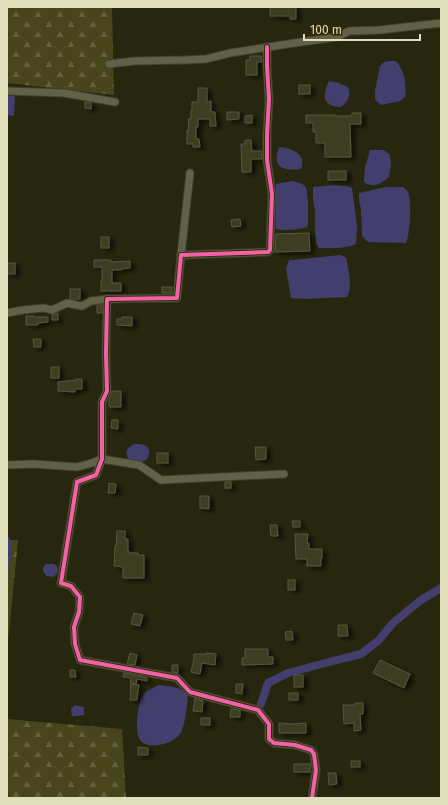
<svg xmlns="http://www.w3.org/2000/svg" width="448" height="805" viewBox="0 0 448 805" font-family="'Fira Sans',sans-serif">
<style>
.forest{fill:url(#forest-firs)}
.water{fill:#423f6e}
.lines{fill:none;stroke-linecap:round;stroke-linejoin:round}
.canal{stroke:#423f6e;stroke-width:8}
.building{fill:#3e3c23;stroke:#57563e;filter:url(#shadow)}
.minor-casing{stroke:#42412e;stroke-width:9}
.minor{stroke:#626046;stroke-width:7}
.cycleway-casing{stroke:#312e05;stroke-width:6}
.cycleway{stroke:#f560ab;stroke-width:4}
</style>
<defs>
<pattern id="forest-firs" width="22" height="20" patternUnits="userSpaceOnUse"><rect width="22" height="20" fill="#48441b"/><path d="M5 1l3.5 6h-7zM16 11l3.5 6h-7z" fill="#625f3a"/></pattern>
<filter id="shadow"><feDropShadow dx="4.5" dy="2.5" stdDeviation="2" flood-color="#0009"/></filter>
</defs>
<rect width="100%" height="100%" fill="#27260f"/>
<!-- forest -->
<g class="forest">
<polygon points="7,7 112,7 114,95 7,83"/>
<polygon points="7,540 18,540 7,652"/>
<polygon points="7,719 122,729 126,798 7,798"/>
</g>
<!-- water -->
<g class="water">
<path d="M 389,61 L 396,61 C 406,74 405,80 406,96 L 400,101 L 381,105 L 375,100 L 375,90 L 380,66 L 384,62 Z"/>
<path d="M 329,81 L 339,83 L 348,87 C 351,96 348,101 341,107 C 322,106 322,96 329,81 Z"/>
<polygon points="7,96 15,96 14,116 7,115"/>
<path d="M 279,147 C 292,148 307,154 301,169 C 293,170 278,171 277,160 C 276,156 278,151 279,147 Z"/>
<path d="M 370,150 L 384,150 L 390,155 L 391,163 L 389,177 C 382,183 373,189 364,182 L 365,168 Z"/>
<path d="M 292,181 C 296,182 302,183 305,186 C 309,191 308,217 308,225 L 307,227 C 299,230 285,231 276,229 L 276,203 L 275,191 L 276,184 Z"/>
<path d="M 335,185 L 347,186 L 352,188 L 357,225 L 356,244 C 345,249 330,248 319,248 L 316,243 L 315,230 L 315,211 L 313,200 L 313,187 Z"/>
<path d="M 386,187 L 403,187 C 404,188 407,190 408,192 C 412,200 410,235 406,243 L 368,242 L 362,236 L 361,210 L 359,199 L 359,193 Z"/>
<path d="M 340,255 L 346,257 C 348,267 353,288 347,297 L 305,299 L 291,298 L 286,269 L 289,260 L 294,260 Z"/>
<path d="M 136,444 C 148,444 153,449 146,460 C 126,469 119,447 136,444 Z"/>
<path d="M 7,535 C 15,544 10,556 10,568 L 7,569 Z"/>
<path d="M 46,564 L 54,564 L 57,566 L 58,569 L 57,574 L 53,577 C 51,576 49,577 47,576 C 42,573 42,567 46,564 Z"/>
<path d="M 159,685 C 167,686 177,686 183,691 C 184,691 186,694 187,695 C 189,701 184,730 180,734 C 174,743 153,749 143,743 C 133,737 137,702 144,694 C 147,690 155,687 159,685 Z"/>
<polygon points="75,705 83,707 84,708 84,715 76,716 72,716 71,709"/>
</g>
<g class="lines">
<!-- canal -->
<polyline class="canal" points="261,704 268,683 288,673 329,662 361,654 378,641 393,623 421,600 441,588"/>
</g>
<!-- building -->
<g class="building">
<polygon points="270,7 296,7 296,19 290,19 290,16 270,16"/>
<polygon points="250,56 261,56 262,62 257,62 257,75 246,75 246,60 250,60"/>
<rect x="299" y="85" width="11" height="9"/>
<polygon points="198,88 207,88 207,102 211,101 211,112 215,112 216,126 210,126 210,119 198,119 198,127 196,127 196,139 199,139 200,147 193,147 193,144 187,144 187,130 189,130 188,119 191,119 191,110 192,110 192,102 198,102"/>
<polygon points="85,102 91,103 91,109 85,108"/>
<polygon points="227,112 239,112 239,119 227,120"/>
<polygon points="352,113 361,113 361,124 350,124 351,157 325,157 325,143 316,143 316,132 313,132 313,123 306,123 306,115 336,115 336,116 352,116"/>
<polygon points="252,115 252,123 245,123 245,116"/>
<polygon points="245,140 251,140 252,151 262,151 262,159 251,159 251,172 242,172 241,144 245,144"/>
<rect x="328" y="171" width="18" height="9"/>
<polygon points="240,219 241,226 232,227 231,220"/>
<polygon points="309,233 310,251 275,252 276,234"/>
<rect x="101" y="237" width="8" height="11"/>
<polygon points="94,260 111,260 111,262 130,261 130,268 121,269 121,270 112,270 112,283 121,283 121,291 101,291 101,281 102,281 102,267 94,267"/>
<rect x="7" y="263" width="8" height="11"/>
<rect x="162" y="287" width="10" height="6"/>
<rect x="70" y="289" width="10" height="10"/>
<rect x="97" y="305" width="5" height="8"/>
<polygon points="58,313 58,320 52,320 52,315"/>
<polygon points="26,316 34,316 34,317 48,317 48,322 38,323 38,325 26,325"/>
<polygon points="122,317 132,317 132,326 117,325 117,319 122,319"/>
<polygon points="33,339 41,339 41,347 34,347"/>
<rect x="51" y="367" width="8" height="11"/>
<polygon points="76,379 82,379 82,389 75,389 75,392 58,391 58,382 76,380"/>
<polygon points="112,391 121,391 121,407 109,407 109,399"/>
<polygon points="112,420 118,420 118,429 111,428"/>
<polygon points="255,447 266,447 266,459 256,460"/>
<rect x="157" y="453" width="11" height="10"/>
<rect x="225" y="482" width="6" height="6"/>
<polygon points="109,483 116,484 115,493 108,493"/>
<polygon points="200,496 209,496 209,509 200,508"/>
<polygon points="292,521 300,521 300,527 293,527"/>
<polygon points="270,525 277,525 278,536 271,536"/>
<polygon points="117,531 125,531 125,539 128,539 128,552 130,552 130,553 138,553 138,555 144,555 144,578 123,578 123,567 114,566 115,546 116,546"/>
<polygon points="295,534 308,534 307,543 309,543 309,549 322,549 322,558 321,558 321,566 307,566 307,559 296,559"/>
<rect x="288" y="580" width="7" height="10"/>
<polygon points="134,613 143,615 140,626 131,624"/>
<polygon points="338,625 347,625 348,636 338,636"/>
<polygon points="292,631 293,640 286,640 285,632"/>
<polygon points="245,649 268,649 268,657 273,657 273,664 242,665 242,658 245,658"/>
<polygon points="130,653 137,655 135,665 127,664"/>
<polygon points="207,653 216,654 215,665 202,663 200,674 191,672 194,659 194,654 207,654"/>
<polygon points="380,660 410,674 404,688 373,673"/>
<polygon points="172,665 178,665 178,673 172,672"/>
<polygon points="70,670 75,670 76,677 70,677"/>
<polygon points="124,673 147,678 147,681 137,679 136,684 130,683 131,678 123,677"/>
<rect x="294" y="675" width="9" height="12"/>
<polygon points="131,684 139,685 137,700 130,700 131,691 130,691"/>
<polygon points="236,684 243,684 242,694 236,693"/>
<rect x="289" y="693" width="9" height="7"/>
<polygon points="195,698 203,701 202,712 193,711"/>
<polygon points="355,703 363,703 363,714 360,714 361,730 354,731 354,723 344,724 343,705 355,705"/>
<polygon points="231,709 240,710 240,717 230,717"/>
<rect x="201" y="718" width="9" height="7"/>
<polygon points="279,723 294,724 306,723 306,733 279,733"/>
<polygon points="138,747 148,748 148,755 138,755"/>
<rect x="351" y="761" width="9" height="6"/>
<rect x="294" y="764" width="16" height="8"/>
<polygon points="328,773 336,773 337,784 329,785"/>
</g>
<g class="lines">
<defs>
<g id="minor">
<polyline points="267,47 267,66 269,99 267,134 267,160 272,194 270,250 268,252 181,255 177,298 107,299 106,354 107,391 102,402 102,459 96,475 77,482 61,583 71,586 80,597 79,612 74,627 75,644 80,660 177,678 190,692 258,710 269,724 269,739 274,743 295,745 311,750 314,754 316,770 312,798"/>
<polyline points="109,64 134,61 185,60 206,59 230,53 301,42 337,37 349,31 380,30 441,23"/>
<polyline points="7,91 64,93 115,102"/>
<polyline points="181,255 190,173"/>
<polyline points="7,313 23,310 44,308 52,310 67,303 82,306 91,301 107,299"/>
<polyline points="7,465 33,464 77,467 92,463 102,459 139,465 161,480 284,474"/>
</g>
</defs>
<!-- minor casing -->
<use href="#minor" class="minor-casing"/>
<!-- minor -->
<use href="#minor" class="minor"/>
<defs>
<polyline id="cycleway" points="267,47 267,66 269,99 267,134 267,160 272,194 270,250 268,252 181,255 177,298 107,299 106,354 107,391 102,402 102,459 96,475 77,482 61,583 71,586 80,597 79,612 74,627 75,644 80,660 177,678 190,692 258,710 269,724 269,739 274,743 295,745 311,750 314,754 316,770 312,798"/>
</defs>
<!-- cycleway casing -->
<use href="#cycleway" class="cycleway-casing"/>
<!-- cycleway -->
<use href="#cycleway" class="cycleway"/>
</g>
<!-- border -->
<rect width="448" height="805" fill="none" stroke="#e1dfbb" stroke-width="16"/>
<!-- scale -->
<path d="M304 34v6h116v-6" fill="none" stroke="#e1dfbb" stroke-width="2"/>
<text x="310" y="34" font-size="12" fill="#e1dfbb" stroke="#312e05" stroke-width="3" paint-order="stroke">100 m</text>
</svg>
